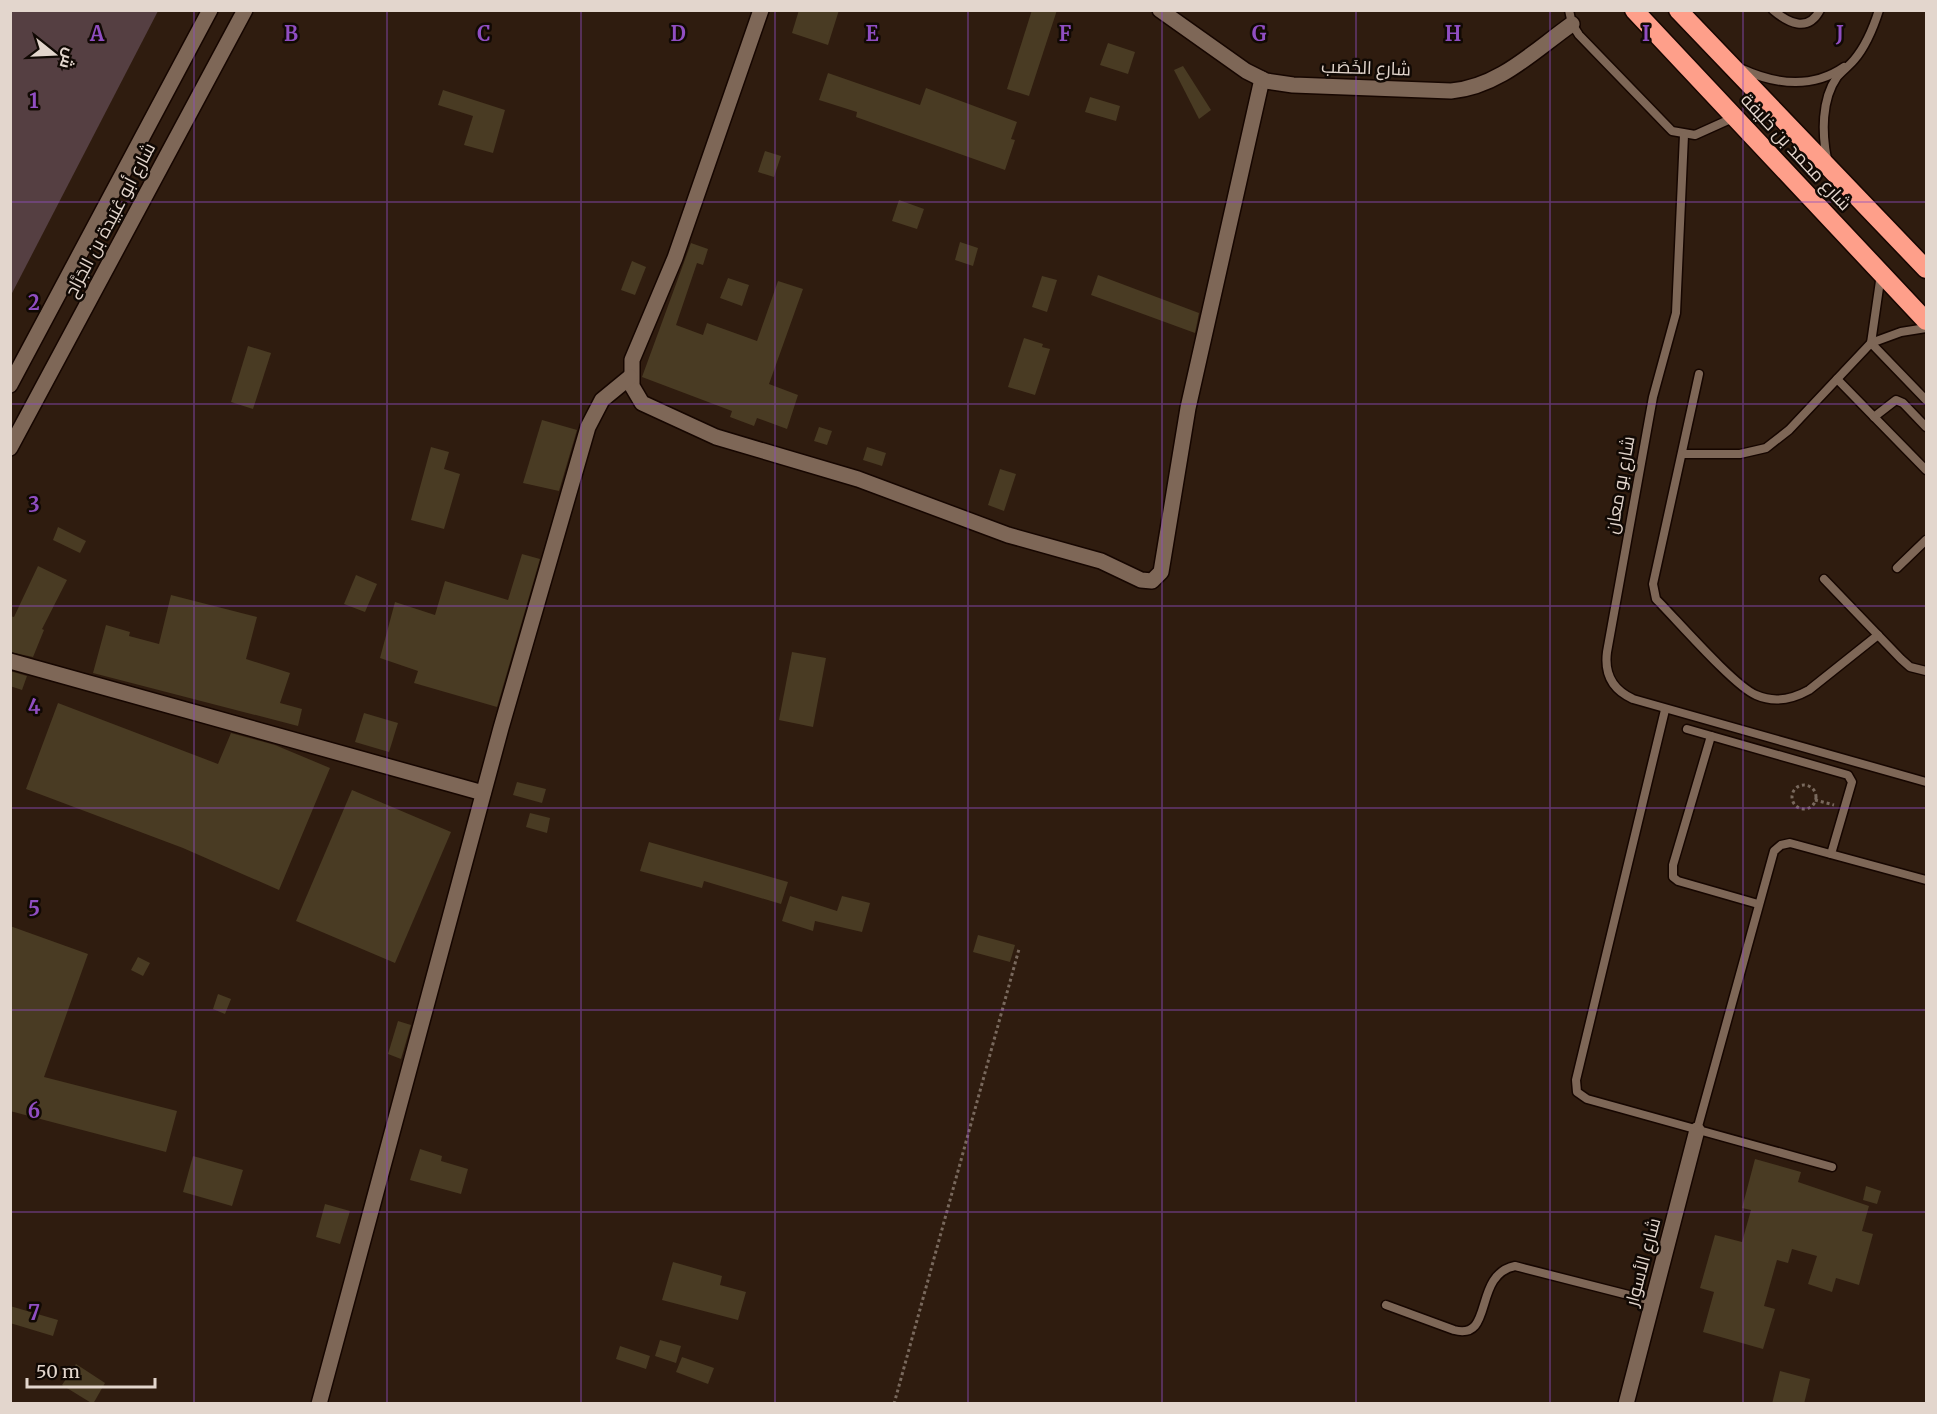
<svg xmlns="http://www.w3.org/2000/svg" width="1937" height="1414" viewBox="0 0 1937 1414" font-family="Merriweather,Cairo,serif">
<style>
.green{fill:#553f42}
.building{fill:#493b23}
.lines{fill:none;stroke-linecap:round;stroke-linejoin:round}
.lane-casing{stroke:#160600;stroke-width:11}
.street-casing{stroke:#160600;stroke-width:18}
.secondary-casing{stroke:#160600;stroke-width:18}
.highway-casing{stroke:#160600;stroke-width:21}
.path{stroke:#79695d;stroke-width:3;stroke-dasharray:3 3;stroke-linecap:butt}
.lane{stroke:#7e6757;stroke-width:8}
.street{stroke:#7e6757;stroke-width:15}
.secondary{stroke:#7e6757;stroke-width:15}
.highway{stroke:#fe9f8a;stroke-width:18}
.grid{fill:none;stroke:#904ec2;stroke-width:1.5;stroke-opacity:0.55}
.labels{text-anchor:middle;stroke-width:5;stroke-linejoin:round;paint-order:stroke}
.street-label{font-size:18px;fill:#e3d6cd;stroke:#110904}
.grid-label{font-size:20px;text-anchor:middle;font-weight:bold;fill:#904ec2;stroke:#110904;stroke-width:5;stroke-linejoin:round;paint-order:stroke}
</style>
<rect width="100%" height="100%" fill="#2f1c0f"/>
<!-- green -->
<polygon class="green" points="11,10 158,11 11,295 10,11"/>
<!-- building -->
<g class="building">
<polygon points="799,10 839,10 828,45 792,33"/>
<polygon points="1032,10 1057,10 1029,96 1007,89"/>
<polygon points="1108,43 1135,52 1128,74 1100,65"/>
<polygon points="1183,66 1211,110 1199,119 1174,70"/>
<polygon points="828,73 920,105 926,88 1017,122 1011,139 1015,140 1005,170 856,117 857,112 819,100"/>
<polygon points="443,90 505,110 493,153 464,145 473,116 438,105"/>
<polygon points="1090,97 1120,106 1116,121 1085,112"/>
<polygon points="765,151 781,156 774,177 758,172"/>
<polygon points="899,200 924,209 917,229 892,221"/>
<polygon points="960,242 978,248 973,266 955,260"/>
<polygon points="691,243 708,249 703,265 697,263 676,325 703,335 707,323 757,341 778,281 803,289 769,384 798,395 787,429 757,418 754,426 730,417 732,411 642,377"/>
<polygon points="632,261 646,267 635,295 621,290"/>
<polygon points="1098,275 1199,313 1195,333 1091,295"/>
<polygon points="1042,276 1057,280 1047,312 1032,307"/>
<polygon points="728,278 749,285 742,306 720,298"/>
<polygon points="1024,338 1043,344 1042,347 1050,349 1035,395 1008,387"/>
<polygon points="248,346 271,353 253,409 231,402"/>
<polygon points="542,420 577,430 559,491 523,483"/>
<polygon points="819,427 832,431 827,445 814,441"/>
<polygon points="431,447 449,452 444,469 460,474 444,529 411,520"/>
<polygon points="867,447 886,453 882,466 863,460"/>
<polygon points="1000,469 1016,474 1004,511 988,505"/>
<polygon points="58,527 86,541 80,553 53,540"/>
<polygon points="522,554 540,559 497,707 414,683 418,671 380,658 395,602 435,615 445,581 508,600"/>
<polygon points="38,566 67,580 42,629 44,630 33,657 10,652 10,616 14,617"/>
<polygon points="356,575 377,584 365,612 344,604"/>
<polygon points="171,595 257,617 246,659 290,673 280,703 302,709 298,726 93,673 106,625 130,632 129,636 159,644"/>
<polygon points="792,652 826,658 813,727 779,720"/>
<polygon points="10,671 27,676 22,690 10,686"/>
<polygon points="58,703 218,764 231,733 275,745 330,768 279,890 183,848 26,789"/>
<polygon points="364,713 398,723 389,752 355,742"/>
<polygon points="517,782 546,789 542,803 513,795"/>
<polygon points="352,790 451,832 395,963 296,921"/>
<polygon points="530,813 550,818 547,833 526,827"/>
<polygon points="649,842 788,882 781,904 704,881 702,888 640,871"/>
<polygon points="790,896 837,911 842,896 870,903 862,932 815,921 813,931 782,921"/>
<polygon points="10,926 88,954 44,1077 177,1111 166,1152 10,1111"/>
<polygon points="978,935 1015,945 1010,962 973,952"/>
<polygon points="138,957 150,963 143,976 131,970"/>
<polygon points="218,994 231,999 225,1014 213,1009"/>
<polygon points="398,1021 411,1025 401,1059 388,1054"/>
<polygon points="420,1149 442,1156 441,1161 468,1169 461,1194 410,1180"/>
<polygon points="193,1156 243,1170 232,1206 183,1192"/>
<polygon points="1755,1159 1801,1172 1798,1182 1869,1206 1862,1231 1873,1234 1859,1285 1836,1278 1832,1292 1808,1284 1817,1256 1792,1249 1788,1263 1777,1260 1764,1306 1775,1309 1763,1349 1703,1332 1714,1292 1700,1288 1715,1235 1742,1242 1751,1210 1742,1208"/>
<polygon points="1866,1186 1881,1191 1877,1204 1863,1200"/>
<polygon points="325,1204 350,1211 340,1244 316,1237"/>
<polygon points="673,1262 722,1276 720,1285 746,1292 738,1320 662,1300"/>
<polygon points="10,1306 58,1320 53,1336 10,1323"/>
<polygon points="660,1340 681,1346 676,1363 655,1356"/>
<polygon points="620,1346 650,1356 646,1369 616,1359"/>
<polygon points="682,1357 714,1368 708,1384 676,1372"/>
<polygon points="76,1364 105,1383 93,1404 62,1385"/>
<polygon points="1780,1371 1810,1379 1804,1404 1772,1404"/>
</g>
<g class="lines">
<defs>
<g id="lane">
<polyline points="1569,10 1572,24 1579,35 1672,131 1695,135 1735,117"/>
<path d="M 1773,10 C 1788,23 1808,33 1820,10"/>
<path d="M 1742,69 C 1775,84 1812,89 1844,67"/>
<path d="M 1684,135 L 1676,313 L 1653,397 L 1607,652 C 1604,675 1613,690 1633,699 L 1926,782"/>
<path d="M 1827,159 C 1822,134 1821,100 1837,77 C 1842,71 1849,66 1854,60 C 1866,46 1873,29 1879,10"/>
<polyline points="1871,343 1926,400"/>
<polyline points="1871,343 1881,274"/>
<path d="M 1699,374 L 1653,584 L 1656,599 C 1676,619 1734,686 1756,695 C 1774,703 1793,699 1809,690 L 1878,635"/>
<polyline points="1837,379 1926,470"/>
<polyline points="1874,417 1896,400 1903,403 1926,427"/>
<polyline points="1682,454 1740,454 1766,448 1789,430 1871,343 1901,332 1926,328"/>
<polyline points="1897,568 1926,540"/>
<polyline points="1824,579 1901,659 1910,667 1926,671"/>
<polyline points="1665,710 1576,1080 1577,1092 1587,1099 1832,1167"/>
<polyline points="1687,729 1848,775 1852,782 1831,854"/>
<polyline points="1711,736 1673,865 1673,877 1678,881 1758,904"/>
<polyline points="1697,1130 1774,851 1781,845 1790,843 1926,880"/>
<path d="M 1386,1305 L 1454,1330 C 1495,1341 1472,1275 1515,1266 L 1652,1301"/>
</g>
<g id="street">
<polyline points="761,10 675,258 632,360 632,386 642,403 716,437 858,479 1008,535 1101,561 1141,580 1152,581 1161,572 1188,408 1262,79"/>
<path d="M 1160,10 L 1246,71 L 1266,81 L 1293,85 L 1451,91 C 1499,87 1535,50 1572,24"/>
<polyline points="10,661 483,793"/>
<polyline points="319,1404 501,728 588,427 602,400 630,377"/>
<polyline points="1626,1404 1697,1130"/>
</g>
<g id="secondary">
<polyline points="10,385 210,10"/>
<polyline points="10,448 245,10"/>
</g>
<g id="highway">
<polyline points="1634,10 1926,321"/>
<polyline points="1678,10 1926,269"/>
</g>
</defs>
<!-- lane casing -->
<use href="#lane" class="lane-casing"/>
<!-- street casing -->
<use href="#street" class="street-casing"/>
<!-- secondary casing -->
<use href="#secondary" class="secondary-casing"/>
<!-- highway casing -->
<use href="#highway" class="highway-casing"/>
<!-- path -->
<g class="path">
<circle cx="1804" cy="797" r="12"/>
<polyline points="1815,800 1834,805"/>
<polyline points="894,1404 1019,949"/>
</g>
<!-- lane -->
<use href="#lane" class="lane"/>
<!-- street -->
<use href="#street" class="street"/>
<!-- secondary -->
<use href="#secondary" class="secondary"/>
<!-- highway -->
<use href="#highway" class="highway"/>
</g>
<!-- grid -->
<path class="grid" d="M 194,10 L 194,1404M 387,10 L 387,1404M 581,10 L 581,1404M 775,10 L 775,1404M 968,10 L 968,1404M 1162,10 L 1162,1404M 1356,10 L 1356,1404M 1550,10 L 1550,1404M 1743,10 L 1743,1404M 10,202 L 1926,202M 10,404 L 1926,404M 10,606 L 1926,606M 10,808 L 1926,808M 10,1010 L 1926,1010M 10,1212 L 1926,1212"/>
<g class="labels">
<!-- street labels -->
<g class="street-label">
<text transform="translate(1366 68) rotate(2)" y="6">شارع الخَصَب</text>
<text transform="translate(1796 152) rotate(47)" y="6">شارع محمد بن خليفة</text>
<text transform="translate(110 220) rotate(-62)" y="6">شارع أبو عُبَيدة بن الجَرَّاح</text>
<text transform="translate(1620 485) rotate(-80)" y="6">شارع بو معان</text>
<text transform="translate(1643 1262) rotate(-75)" y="6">شارع الأسوار</text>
</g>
</g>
<g class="grid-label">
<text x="97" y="41">A</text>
<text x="291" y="41">B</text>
<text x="484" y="41">C</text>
<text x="678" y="41">D</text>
<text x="872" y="41">E</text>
<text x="1065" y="41">F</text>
<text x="1259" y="41">G</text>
<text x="1453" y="41">H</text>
<text x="1646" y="41">I</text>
<text x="1840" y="41">J</text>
<text x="34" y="108">1</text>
<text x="34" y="310">2</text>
<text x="34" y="512">3</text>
<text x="34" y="714">4</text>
<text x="34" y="916">5</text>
<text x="34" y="1118">6</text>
<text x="34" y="1320">7</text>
</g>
<!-- border -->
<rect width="1937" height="1414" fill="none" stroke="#e3d6cd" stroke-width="24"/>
<!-- north arrow -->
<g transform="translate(54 54) rotate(108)" stroke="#110904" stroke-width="4.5" paint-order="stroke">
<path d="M0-4.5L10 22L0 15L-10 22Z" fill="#e3d6cd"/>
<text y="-9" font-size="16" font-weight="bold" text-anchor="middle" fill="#e3d6cd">ش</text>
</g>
<!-- scale -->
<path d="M27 1378v9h128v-9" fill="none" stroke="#e3d6cd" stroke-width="3"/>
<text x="36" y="1378" font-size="18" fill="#e3d6cd" stroke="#110904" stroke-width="4.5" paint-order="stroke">50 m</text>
</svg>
